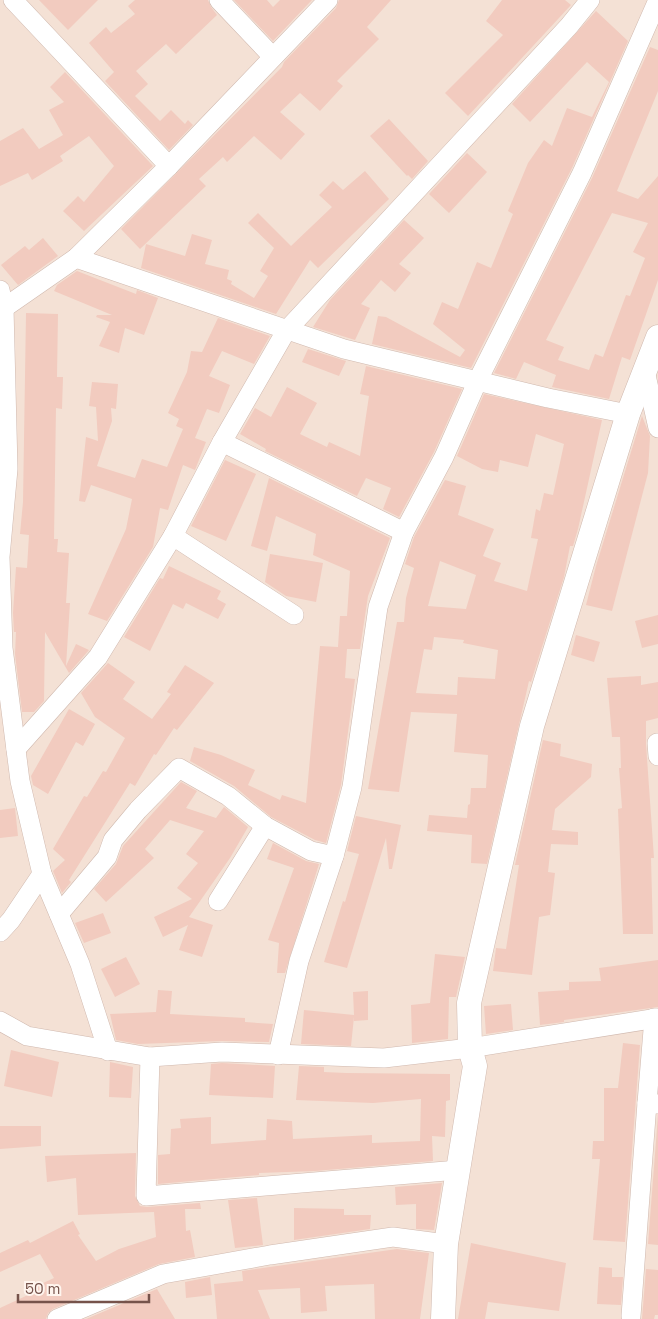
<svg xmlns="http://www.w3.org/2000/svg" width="658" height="1319" viewBox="0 0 658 1319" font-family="'Space Grotesk',sans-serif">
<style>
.residential{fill:#f4e1d5}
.building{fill:#f2cbbf;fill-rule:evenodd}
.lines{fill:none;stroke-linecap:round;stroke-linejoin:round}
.minor-casing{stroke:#d0b9af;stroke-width:20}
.tertiary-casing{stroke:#d0b9af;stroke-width:25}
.minor{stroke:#fff;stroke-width:19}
.tertiary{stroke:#fff;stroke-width:24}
</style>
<rect width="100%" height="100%" fill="#fcf1e7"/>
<!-- residential -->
<rect class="residential" x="0" y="0" width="658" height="1319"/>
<!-- building -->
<g class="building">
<polygon points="39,0 98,0 68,30"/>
<polygon points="135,0 208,0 211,7 217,15 176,54 166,44 136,71 148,84 135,96 160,121 171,110 185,124 188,120 193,125 169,150 105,81 114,72 89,43 106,27 111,33 135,14 128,6"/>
<polygon points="234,0 267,0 273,7 280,0 312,0 273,41"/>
<polygon points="339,0 391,0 367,27 379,39 337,81 343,86 320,111 300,93 280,112 305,134 281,160 254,136 227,162 223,157 199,179 206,186 140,249 121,229 282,67 284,62 336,8"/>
<polygon points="502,0 565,0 571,5 468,116 445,93 503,35 486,21"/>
<polygon points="596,11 628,41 572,168 471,368 372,344 378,316 386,317 460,357 465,350 433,324 442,302 458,309 477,262 491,268 513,214 508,211 528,163 544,140 552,146 567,108 592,117 609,82 587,62 530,122 512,104"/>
<path d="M 650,47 L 658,50 L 658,91 L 617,191 L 638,199 L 658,176 L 658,280 L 630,360 L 622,357 L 609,399 L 552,387 L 556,375 L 524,362 L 516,379 L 494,373 L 592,178 ZM 612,213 L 648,223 L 633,252 L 645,258 L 630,296 L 626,295 L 603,357 L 595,354 L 589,370 L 558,360 L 564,347 L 546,340 Z"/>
<polygon points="65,72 153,166 84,231 63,211 78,196 84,202 114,166 89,136 60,156 63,161 32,180 28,173 0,186 0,141 23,128 39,149 63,135 49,110 64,102 50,87"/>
<polygon points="389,119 428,161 412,179 408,175 407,176 370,136"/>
<polygon points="467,153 487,172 449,213 429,194"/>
<polygon points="365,171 389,199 318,268 310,260 276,314 141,268 146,244 185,256 192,234 212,240 205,264 229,270 227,279 232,281 231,284 254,298 268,276 260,271 274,248 248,223 258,213 291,246 332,207 319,195 333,181 343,190"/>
<polygon points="404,220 424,238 399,264 411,273 395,292 381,280 361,304 370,308 355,340 313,327 330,300"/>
<polygon points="43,238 58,256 18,285 1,265 25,246 29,250"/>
<polygon points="77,271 136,294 137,290 158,298 144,335 125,328 119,353 99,346 110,322 96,317 97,315 112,315 54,291 57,285"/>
<polygon points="26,313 58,314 57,377 63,377 62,409 56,408 54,539 58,539 57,552 69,553 66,603 70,603 66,666 76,644 89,650 69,673 45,632 44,701 34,712 22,712 15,654 16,632 14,632 13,613 16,567 27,568 29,535 20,534 23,502"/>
<polygon points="218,318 270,336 254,364 222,351 209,376 230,385 219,413 207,409 195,438 206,442 195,470 183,465 168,510 160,508 153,547 107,621 88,614 126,529 132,499 91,485 85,502 79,501 86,437 98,441 96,407 89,406 92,382 118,384 116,409 111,408 112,421 97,466 135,478 142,459 167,467 183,429 176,426 179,419 168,413 187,372 191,351 202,352"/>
<polygon points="308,349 346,361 339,376 302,362"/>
<polygon points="366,366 462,389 434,452 399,517 383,509 391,488 366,478 357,496 265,451 266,449 240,434 255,408 271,417 287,387 317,403 300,434 327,447 329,442 360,456 369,396 360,394"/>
<path d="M 484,394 L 602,420 L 578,529 L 573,546 L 570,546 L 564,577 L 531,682 L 529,681 L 487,864 L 471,863 L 472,835 L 427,831 L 429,815 L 467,818 L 468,805 L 470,804 L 471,788 L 486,788 L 488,755 L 454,752 L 457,714 L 411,712 L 399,792 L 368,789 L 397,622 L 404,622 L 406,598 L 414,568 L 405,564 L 414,537 L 445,480 L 466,486 L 458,515 L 494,529 L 483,556 L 501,563 L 494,581 L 527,591 L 538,539 L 531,538 L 536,509 L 540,511 L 544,493 L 553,495 L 564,444 L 536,434 L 528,467 L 500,460 L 498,472 L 482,469 L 457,456 ZM 440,561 L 476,575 L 466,609 L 428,606 ZM 434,637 L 464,640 L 463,643 L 498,650 L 495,679 L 458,677 L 457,695 L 416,693 L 424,649 L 432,650 Z"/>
<polygon points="642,416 650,436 648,473 612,611 586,605 596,566"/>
<polygon points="225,460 256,474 226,541 191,526"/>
<polygon points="269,478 390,538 368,596 360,649 347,649 345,678 355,679 341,785 326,843 315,840 271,817 234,786 190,761 194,747 221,755 255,770 248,785 280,800 282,795 306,803 320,646 338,647 340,616 347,616 350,571 313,555 316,534 276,516 267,551 251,546"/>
<polygon points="270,554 323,563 316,602 286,596 265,582"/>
<polygon points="169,566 221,591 217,599 226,604 218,619 186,603 183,609 173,604 150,651 124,637 160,578 163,579"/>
<polygon points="658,615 658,644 642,648 635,621"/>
<polygon points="576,635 600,642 594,662 571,655"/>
<polygon points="108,663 135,682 123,699 152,719 171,694 167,692 185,665 214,683 177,730 174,728 156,755 154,754 135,786 130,783 69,880 71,882 62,893 53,871 65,860 53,849 84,796 87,797 103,771 106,772 125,738 95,717 81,693"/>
<polygon points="641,676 641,685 658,682 658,718 646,721 646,744 654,858 651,858 653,934 623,934 618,809 622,808 619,768 621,768 620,737 612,737 607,678"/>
<polygon points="69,709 95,724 83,746 76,742 48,794 33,785 31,776"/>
<polygon points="543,740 561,744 560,756 592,764 591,777 555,809 552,830 578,832 578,845 551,844 548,872 555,873 550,915 539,917 532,975 493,971 496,948 506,949 519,865 515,865"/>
<polygon points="181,782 197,791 186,808 216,818 224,807 248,827 230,858 189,917 213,925 202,957 179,950 188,925 163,937 154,917 192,899 177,888 198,863 186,854 204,831 170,820 145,849 154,858 106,902 94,889 116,864 123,846"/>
<polygon points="15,808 18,836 0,838 0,810"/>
<polygon points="356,816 401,825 392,869 389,869 386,838 347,968 324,962 343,901 345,902 359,854 347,851"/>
<polygon points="273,843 306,861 319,864 285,973 277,973 279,943 268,940 294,868 267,859"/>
<polygon points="103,913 111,933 84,943 75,923"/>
<polygon points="435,954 465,957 456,997 449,997 448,1039 412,1043 411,1005 430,1003"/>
<polygon points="126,957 140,984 115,997 101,969"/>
<polygon points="658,960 658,1007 564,1020 564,1022 540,1025 538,992 569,990 569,982 601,981 599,968"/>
<polygon points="158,990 172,991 170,1014 245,1018 245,1022 273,1024 269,1042 222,1041 138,1044 116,1040 110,1014 156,1012"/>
<polygon points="368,991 368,1020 354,1021 354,1017 351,1046 301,1044 304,1010 354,1015 353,992"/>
<polygon points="511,1004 513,1030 486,1034 484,1006"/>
<polygon points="623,1043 640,1045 625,1242 593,1240 600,1159 592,1159 593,1141 604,1141 604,1088 618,1088"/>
<polygon points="11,1050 59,1062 52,1097 4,1086"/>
<polygon points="110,1062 133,1067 131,1098 109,1097"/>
<polygon points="222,1063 275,1066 273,1098 209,1095 211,1064"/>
<polygon points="299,1066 324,1067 324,1072 346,1073 450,1074 450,1100 446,1101 445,1137 432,1136 433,1161 315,1171 259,1173 259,1175 158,1184 158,1155 170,1154 171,1129 181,1128 180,1119 211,1117 211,1144 266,1140 267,1119 292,1121 293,1139 372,1135 372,1143 420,1141 421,1099 373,1103 296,1100"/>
<polygon points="658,1115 658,1245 648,1244"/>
<polygon points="0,1126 41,1126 41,1146 0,1149"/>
<polygon points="136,1153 135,1196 140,1206 147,1207 200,1203 201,1209 185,1209 186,1231 190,1230 195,1257 159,1264 53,1309 48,1313 46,1319 0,1319 0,1308 28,1295 26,1291 54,1278 40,1254 0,1272 0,1253 28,1240 30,1243 73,1221 80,1234 78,1235 96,1261 119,1249 156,1237 154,1212 78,1215 76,1178 47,1182 45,1156"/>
<polygon points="442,1183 434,1230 416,1229 416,1204 396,1205 395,1187"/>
<polygon points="257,1198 263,1245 235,1248 228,1200"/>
<polygon points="294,1208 344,1209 344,1215 371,1215 370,1229 294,1240"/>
<polygon points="471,1243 566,1263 559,1311 488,1302 485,1319 458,1319"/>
<polygon points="397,1249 429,1253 420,1319 375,1319 374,1284 325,1286 327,1311 301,1313 300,1288 258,1290 270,1319 217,1319 214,1284 243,1281 242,1271"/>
<polygon points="599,1267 612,1268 612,1277 623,1277 621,1305 597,1304"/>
<polygon points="646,1269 658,1270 658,1315 655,1315 654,1319 642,1319"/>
<polygon points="210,1277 212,1295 186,1298 185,1282"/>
<polygon points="157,1289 175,1319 86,1319"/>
</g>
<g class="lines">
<defs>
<g id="minor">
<polyline points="13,0 169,166"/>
<polyline points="219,0 273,57"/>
<polyline points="76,258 344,349 548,398 628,414"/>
<polyline points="0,290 4,308 8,469 0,557 3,648 20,781 42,874 80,964 108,1051"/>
<polyline points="4,308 76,258 169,166 328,0"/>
<polyline points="645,371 658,428"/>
<polyline points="222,442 404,532"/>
<polyline points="173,536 294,615"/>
<polyline points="657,743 658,756"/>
<polyline points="16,749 98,657 173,536 222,442 286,331 569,26 590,0"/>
<polyline points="218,901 265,826"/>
<polyline points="59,914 107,857 113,840 138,810 179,768 228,796 265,826 311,851 334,856"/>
<polyline points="0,932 11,920 42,874"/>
<polyline points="0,1021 27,1036 150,1057 222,1052 384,1058 470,1048 658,1018"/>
<polyline points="278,1055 299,961 334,856 352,787 378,607 404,532 444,457 478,380 582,173 658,0"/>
<polyline points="150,1057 146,1196 458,1170"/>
<polyline points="647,1103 654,1018"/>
<polyline points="631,1316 647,1103 658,1104"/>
<polyline points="57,1319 163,1274 270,1255 393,1237 446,1244"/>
</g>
<polyline id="tertiary" points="443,1319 446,1244 475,1066 470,1048 469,1003 532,726 628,414 658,337"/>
</defs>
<!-- minor casing -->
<use href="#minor" class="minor-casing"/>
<!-- tertiary casing -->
<use href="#tertiary" class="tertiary-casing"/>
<!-- minor -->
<use href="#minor" class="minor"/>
<!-- tertiary -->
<use href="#tertiary" class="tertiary"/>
</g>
<!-- scale -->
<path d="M18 1294v8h131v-8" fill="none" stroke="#76534b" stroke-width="2.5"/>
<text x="25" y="1294" font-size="15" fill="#76534b" stroke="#fff5ee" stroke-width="4" paint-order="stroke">50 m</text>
</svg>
